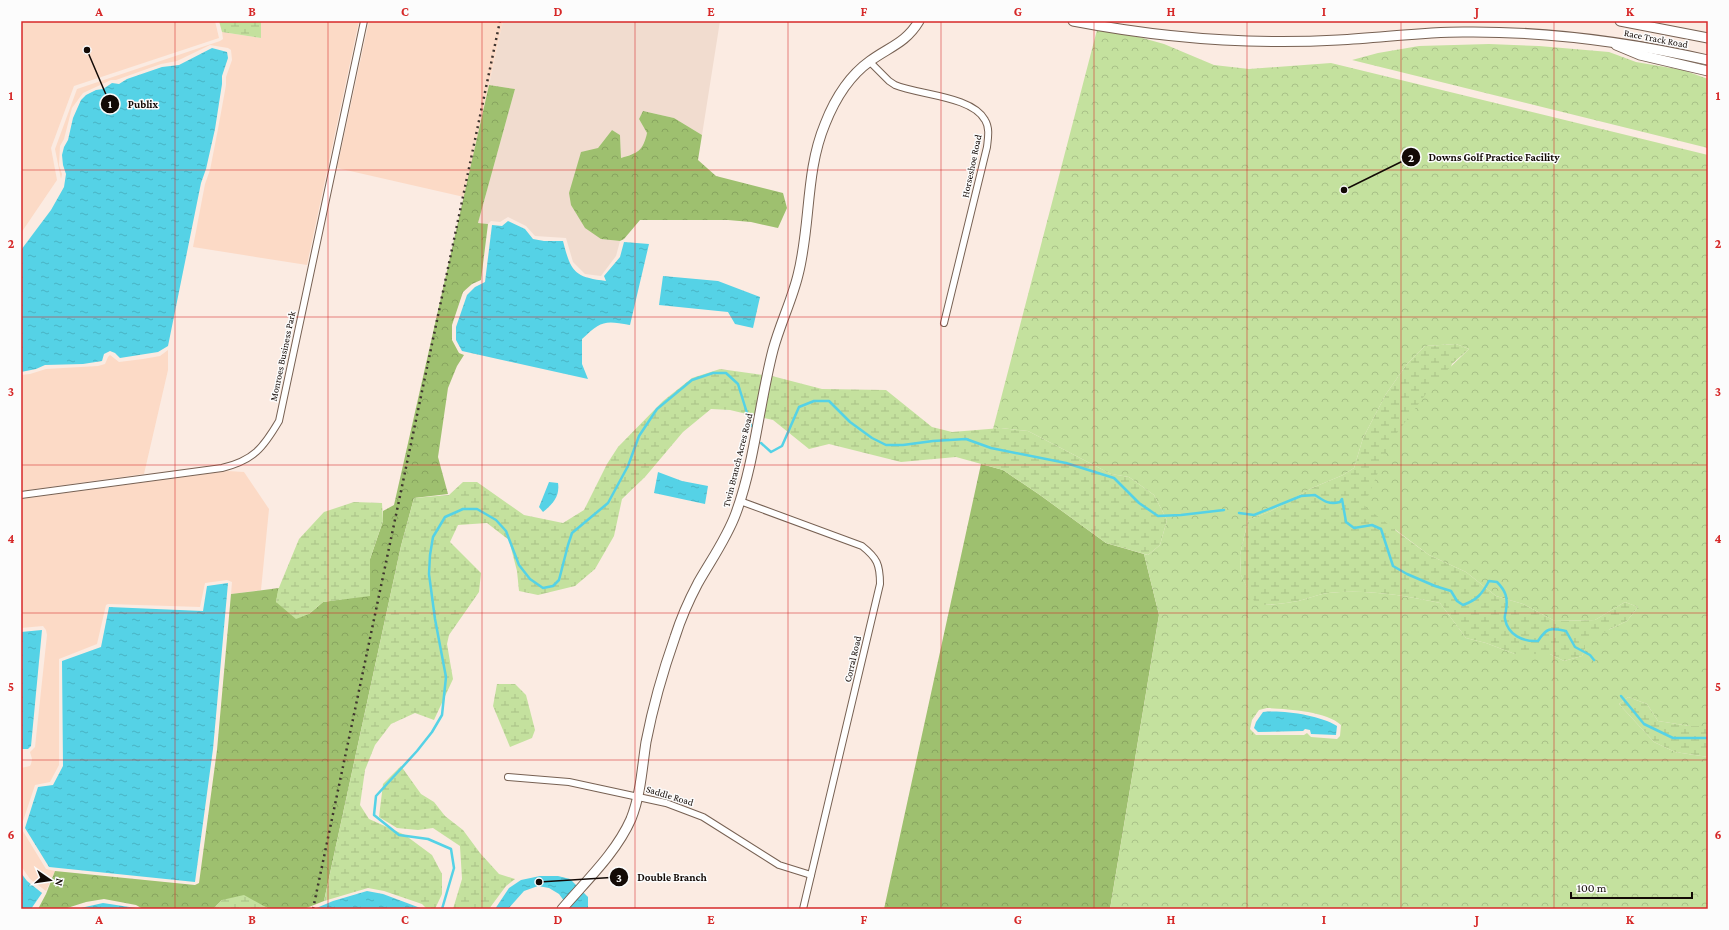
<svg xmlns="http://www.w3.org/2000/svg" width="1729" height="930" viewBox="0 0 1729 930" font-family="'Crimson Pro',serif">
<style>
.built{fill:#fcdac6}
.industrial{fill:#f1dccf}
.forest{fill:url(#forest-crowns)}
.wetland{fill:url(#wetland-marsh)}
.park{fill:url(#park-crowns);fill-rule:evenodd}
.water{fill:url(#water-ripples)}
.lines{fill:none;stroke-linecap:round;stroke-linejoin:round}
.stream{stroke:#55d2e6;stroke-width:2.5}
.street-casing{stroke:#776153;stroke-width:8}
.secondary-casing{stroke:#776153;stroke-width:11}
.street{stroke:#fff;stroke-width:6}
.secondary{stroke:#fff;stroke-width:9}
.rail{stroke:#3d332e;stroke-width:2.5;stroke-dasharray:2 4;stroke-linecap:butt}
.grid{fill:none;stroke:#d62828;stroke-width:1;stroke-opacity:0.55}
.labels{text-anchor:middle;stroke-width:3;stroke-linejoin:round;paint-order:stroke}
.street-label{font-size:10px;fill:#130a06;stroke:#fcfcfc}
.leader{fill:none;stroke:#130a06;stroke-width:1.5}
.callout-dot{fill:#130a06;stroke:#fcfcfc;stroke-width:1.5}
.mark-label{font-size:12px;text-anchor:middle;font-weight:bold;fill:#fff}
.callout-label{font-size:11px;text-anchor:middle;font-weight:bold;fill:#130a06;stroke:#fcfcfc;stroke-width:3;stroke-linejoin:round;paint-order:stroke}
.neatline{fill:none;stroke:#d62828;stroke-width:1.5}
.grid-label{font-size:13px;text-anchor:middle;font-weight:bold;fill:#d62828}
</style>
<defs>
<pattern id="forest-crowns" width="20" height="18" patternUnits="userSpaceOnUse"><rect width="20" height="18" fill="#9ec06f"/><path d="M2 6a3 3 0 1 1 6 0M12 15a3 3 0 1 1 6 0" fill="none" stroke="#87a45f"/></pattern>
<pattern id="wetland-marsh" width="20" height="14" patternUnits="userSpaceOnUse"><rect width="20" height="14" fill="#c4e19e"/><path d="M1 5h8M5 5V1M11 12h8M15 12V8" fill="none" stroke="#a8c087"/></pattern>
<pattern id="park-crowns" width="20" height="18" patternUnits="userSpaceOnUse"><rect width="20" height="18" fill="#c4e19e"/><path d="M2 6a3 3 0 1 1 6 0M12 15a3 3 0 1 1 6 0" fill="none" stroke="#a8c087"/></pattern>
<pattern id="water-ripples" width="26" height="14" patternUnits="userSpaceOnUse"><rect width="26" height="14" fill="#55d2e6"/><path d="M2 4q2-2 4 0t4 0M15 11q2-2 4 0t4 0" fill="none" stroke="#49b3c4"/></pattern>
</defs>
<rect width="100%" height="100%" fill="#fbebe2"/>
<!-- built -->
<g class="built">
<polygon points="21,21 215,21 219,38 74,86 51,148 57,180 21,233"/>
<polygon points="261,21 359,21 307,265 193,247 205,184 210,170 218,129 226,85 226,77 232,60 231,50 228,48 210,45 177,61 161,64 116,80 111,80 83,93 72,108 64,139 60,146 59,165 62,174 61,179 55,149 77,89 220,41 223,39 222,32 261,38"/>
<polygon points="369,21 503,21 464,197 337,168"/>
<polygon points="168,350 168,370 144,474 21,491 21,375 30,374 46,369 98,366 105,364 108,357 110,355 119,362 143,359 160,356"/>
<polygon points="228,471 244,472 269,509 261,590 231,594 232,582 227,580 205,583 200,607 108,604 106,605 97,644 59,659 59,765 50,782 35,785 21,827 21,768 30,766 31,764 32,759 30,752 35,747 47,635 46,630 43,626 21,628 21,499"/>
<polygon points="21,828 46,869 55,871 46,891 30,879 21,866"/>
</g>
<!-- industrial -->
<polygon class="industrial" points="503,21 720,21 702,135 674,118 643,111 639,119 647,133 645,143 639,152 621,158 620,135 612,130 598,148 601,239 620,241 616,256 601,276 585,274 573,262 566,238 535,236 526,226 508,217 500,222 491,221 488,224 478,223 515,89 489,85"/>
<!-- forest -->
<g class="forest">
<polygon points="489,85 515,89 478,223 488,224 481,280 472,284 463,292 452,325 452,340 459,353 464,355 457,366 448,388 438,457 448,494 414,498 401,546 324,901 304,909 269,909 266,907 222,900 213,909 143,909 136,905 104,899 86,902 64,909 38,909 46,894 55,871 195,885 199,883 217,750 231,594 279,588 276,602 309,614 323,602 370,595 370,559 383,521 383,511 394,505"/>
<path d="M 643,111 L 674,118 L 702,135 L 698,160 L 716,176 L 783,193 L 787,208 L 778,228 L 751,222 L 728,220 L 640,220 L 624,239 L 620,241 L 601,239 L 585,228 L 571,205 L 569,193 L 581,152 L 598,148 L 612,130 L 620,135 L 621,158 C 638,153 643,151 647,133 L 639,119 Z"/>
<polygon points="981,464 1003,470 1040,495 1106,543 1144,554 1159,615 1110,909 884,909"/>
</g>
<!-- wetland -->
<g class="wetland">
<polygon points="219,21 261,21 261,38 222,32"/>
<path d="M 1456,344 L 1469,349 L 1452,364 L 1395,530 L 1429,555 L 1466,572 L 1496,596 L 1523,604 L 1555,621 L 1595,620 L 1625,602 L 1638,607 L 1627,621 L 1610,629 L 1585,649 L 1582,656 L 1564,661 L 1550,654 L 1515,654 L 1486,643 L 1466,638 L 1440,603 C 1403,595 1366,589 1328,593 C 1318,594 1308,599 1298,601 C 1284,604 1270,605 1255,605 L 1241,575 L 1240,555 L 1248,520 L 1271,511 L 1312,488 L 1343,475 L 1354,468 L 1363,438 L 1386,394 L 1407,364 L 1425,346 Z"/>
<polygon points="720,369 763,375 755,416 730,410 711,409 683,432 645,477 622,499 614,536 595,569 575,586 538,595 519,591 517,571 509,540 487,523 458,525 450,542 481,573 479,592 449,635 447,644 453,679 434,720 415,713 391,724 375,745 365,770 360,805 369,819 405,835 432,855 442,874 442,894 435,909 427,909 422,904 384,891 368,888 324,901 401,546 414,498 449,495 463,482 477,482 524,515 563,523 584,510 607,464 618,447 663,401 692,378"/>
<polygon points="772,376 822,389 886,390 932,427 952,432 1001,428 1028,431 1111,474 1129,477 1154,495 1167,520 1160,545 1148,555 1106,543 1040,495 1003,470 956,457 901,462 829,444 809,449 773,420 764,418"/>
<polygon points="354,502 382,503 383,521 370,559 370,596 323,602 309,614 296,619 276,602 278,590 299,539 324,512"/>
<polygon points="497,684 515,684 526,695 535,730 532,738 510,747 493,706"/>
<polygon points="1628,697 1647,704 1658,721 1690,726 1708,726 1708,757 1675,752 1654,742 1619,704"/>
<polygon points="401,766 421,794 434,802 445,816 463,830 480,853 499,874 515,879 506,886 489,909 453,909 462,879 460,846 433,828 418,830 397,828 379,817 383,784"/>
<polygon points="244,895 269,909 213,909 222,900"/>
</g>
<!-- park -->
<g class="park">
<path d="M 1097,30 L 1139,37 L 1164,44 L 1214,65 L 1249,69 L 1331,63 L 1708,155 L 1708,726 L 1690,726 L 1658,721 L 1647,704 L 1628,697 L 1619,704 L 1654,742 L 1675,752 L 1708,757 L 1708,909 L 1110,909 L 1159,615 L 1144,554 L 1148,555 L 1160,545 L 1167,520 L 1154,495 L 1129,477 L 1111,474 L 1028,431 L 1001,428 L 993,429 ZM 1456,344 L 1469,349 L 1434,383 L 1397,433 L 1389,446 L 1364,506 L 1429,555 L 1466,572 L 1496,596 L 1523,604 L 1555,621 L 1595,620 L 1625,602 L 1638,607 L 1627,621 L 1585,641 L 1585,649 L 1582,656 L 1564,661 L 1550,654 L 1515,654 L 1486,643 L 1466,638 L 1440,603 C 1403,595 1366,589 1328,593 C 1318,594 1308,599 1298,601 C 1284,604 1270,605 1256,605 L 1241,575 L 1240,555 L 1248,520 L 1271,511 L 1312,488 L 1343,475 L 1354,468 L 1363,438 L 1386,394 L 1407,364 L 1425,346 ZM 1267,708 C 1286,709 1327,711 1341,725 L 1340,736 L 1337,739 L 1311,737 L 1307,733 L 1304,735 L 1256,735 L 1250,729 L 1252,720 L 1259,710 Z"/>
<polygon points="1489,44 1539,46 1609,52 1636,62 1683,70 1708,79 1708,148 1352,60 1378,53 1419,46"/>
</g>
<!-- water -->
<g class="water">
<polygon points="212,48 227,52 228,58 222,76 222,84 215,129 206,169 201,183 168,346 158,352 120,358 115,353 110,351 104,354 102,361 83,364 45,365 36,369 21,372 21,250 51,210 64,187 66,174 63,165 62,155 64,147 68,140 73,118 81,100 86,95 96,90 103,89 112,83 119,84 127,79 162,67 179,65"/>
<path d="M 508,221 L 525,229 L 533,239 L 544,241 L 563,241 C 571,272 574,277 606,281 L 604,276 L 620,257 L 624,242 L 649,244 L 630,325 C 604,320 601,321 582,339 L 582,364 L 588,379 L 462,351 L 456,340 L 456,327 L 467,295 L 475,287 L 485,282 L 492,225 L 502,226 Z"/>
<polygon points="663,276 718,281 760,297 753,328 735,324 728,312 659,305"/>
<polygon points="658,472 682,481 708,486 705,504 654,493"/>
<path d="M 549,482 L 558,483 C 560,496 553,504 543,512 L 539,507 Z"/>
<polygon points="228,583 213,749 195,882 49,867 25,828 38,787 53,785 63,766 62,661 101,647 109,607 203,611 207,586"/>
<polygon points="42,630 31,746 28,749 21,749 21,632"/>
<path d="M 1263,712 C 1283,710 1319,715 1337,726 L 1336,735 L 1311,734 L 1310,730 L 1305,729 L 1303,731 L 1258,732 L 1254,728 L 1256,722 Z"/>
<polygon points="21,873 27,881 42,893 31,909 21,909"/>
<polygon points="540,876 558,876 570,879 588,897 588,909 570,909 559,894 549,888 538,886 524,891 508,909 495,909 509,888 521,880"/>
<polygon points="367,891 383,894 423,909 314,909 333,901"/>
<polygon points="103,903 136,908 137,909 76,909"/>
</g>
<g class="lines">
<!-- stream -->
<g class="stream">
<polyline points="761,443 771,452 782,446 799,407 814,401 829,401 850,422 872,438 886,445 903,445 933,441 966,439 991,448 1066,463 1114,478 1139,503 1158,516 1181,515 1224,510"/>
<path d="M 1239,513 L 1254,515 L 1301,496 L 1315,495 C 1324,501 1329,505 1340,502 L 1342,499 L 1346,522 L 1354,528 L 1372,525 L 1381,529 L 1393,566 L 1407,574 L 1435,586 L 1451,591 L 1457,601 L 1463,605 C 1477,600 1482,594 1489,581 L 1497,582 C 1506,591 1508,598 1506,610 C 1506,613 1504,616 1505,619 C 1508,635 1523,642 1538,641 C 1547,627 1550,628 1566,631 L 1575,647 L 1590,655 L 1594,660"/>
<polyline points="1621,696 1644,724 1673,738 1708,738"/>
<polyline points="442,909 454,868 451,849 428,839 399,835 374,815 376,796 417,751 432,732 442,715 446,677 435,619 429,574 430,555 433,537 445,517 463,509 477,509 496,520 506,531 519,565 530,579 543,588 553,586 559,580 568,545 572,533 608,503 628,466 639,436 657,409 692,380 713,373 726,373 738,384 751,426"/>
</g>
<defs>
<g id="street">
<path d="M 869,61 L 889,81 L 895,85 C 919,95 972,96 985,120 C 990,128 988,138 987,147 L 944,323"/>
<path d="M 21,495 L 222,468 C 254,460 263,448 279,421 L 364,21"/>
<path d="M 740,501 L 862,546 C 877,558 880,564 880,584 L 803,909"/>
<polyline points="508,777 569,782 666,803 703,817 779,865 811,875"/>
</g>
<g id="secondary">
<path d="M 1073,21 C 1161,38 1249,45 1338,40 C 1380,38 1421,32 1463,32 C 1546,31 1628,42 1708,60"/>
<polyline points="1620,21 1708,38"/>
<polyline points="1616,45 1640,55 1708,71"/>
<path d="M 562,909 C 586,881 616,853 631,819 C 641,794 642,768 646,742 C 653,706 663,671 675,637 C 681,618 689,600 698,583 C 711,560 727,538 736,513 C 755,461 759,404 773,350 C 780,324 792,300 798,275 C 811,225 805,172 825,124 C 834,101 849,76 870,61 C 889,47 906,43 919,21"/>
</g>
</defs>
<!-- street casing -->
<use href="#street" class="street-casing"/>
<!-- secondary casing -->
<use href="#secondary" class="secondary-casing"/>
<!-- street -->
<use href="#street" class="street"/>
<!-- secondary -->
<use href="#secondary" class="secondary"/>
<!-- rail -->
<polyline class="rail" points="313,909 500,21"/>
</g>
<!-- grid -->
<path class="grid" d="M 175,21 L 175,909M 328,21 L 328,909M 482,21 L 482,909M 635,21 L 635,909M 788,21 L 788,909M 941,21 L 941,909M 1094,21 L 1094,909M 1247,21 L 1247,909M 1401,21 L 1401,909M 1554,21 L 1554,909M 21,170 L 1708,170M 21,317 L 1708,317M 21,465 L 1708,465M 21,613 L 1708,613M 21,760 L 1708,760"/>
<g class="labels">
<!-- street labels -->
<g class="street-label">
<text transform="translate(1656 38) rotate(11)" y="4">Race Track Road</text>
<text transform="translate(971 166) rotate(-78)" y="4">Horseshoe Road</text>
<text transform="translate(282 356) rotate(-78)" y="4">Monroes Business Park</text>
<text transform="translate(737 460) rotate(-76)" y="4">Twin Branch Acres Road</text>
<text transform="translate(852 659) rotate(-77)" y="4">Corral Road</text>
<text transform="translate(670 795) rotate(17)" y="4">Saddle Road</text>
</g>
</g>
<!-- callouts -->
<path class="leader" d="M87 50L110 104M1344 190L1411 157M539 882L619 877"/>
<g class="callout-dot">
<circle cx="87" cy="50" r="4"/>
<circle cx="1344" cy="190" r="4"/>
<circle cx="539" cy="882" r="4"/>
<circle cx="110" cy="104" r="10"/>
<circle cx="1411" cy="157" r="10"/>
<circle cx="619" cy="877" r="10"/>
</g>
<g class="mark-label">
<text x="110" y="108">1</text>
<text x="1411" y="162">2</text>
<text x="619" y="882">3</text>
</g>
<g class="callout-label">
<text x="143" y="108">Publix</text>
<text x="1494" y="161">Downs Golf Practice Facility</text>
<text x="672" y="881">Double Branch</text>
</g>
<!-- border -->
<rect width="1729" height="930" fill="none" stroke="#fcfcfc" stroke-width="44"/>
<!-- north arrow -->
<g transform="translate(50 880) rotate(103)" stroke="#fcfcfc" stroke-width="3" paint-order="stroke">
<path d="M0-3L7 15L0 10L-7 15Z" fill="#130a06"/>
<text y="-6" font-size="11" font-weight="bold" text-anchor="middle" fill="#130a06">N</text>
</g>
<!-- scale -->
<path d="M1571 892v6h121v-6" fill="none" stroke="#130a06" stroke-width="2"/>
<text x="1577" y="892" font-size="12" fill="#130a06" stroke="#fcfcfc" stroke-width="3" paint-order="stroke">100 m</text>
<rect x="22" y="22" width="1685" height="886" class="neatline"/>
<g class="grid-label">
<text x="99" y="16">A</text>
<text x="252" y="16">B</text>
<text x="405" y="16">C</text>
<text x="558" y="16">D</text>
<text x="711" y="16">E</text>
<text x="864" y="16">F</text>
<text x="1018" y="16">G</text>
<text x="1171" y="16">H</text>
<text x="1324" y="16">I</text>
<text x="1477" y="16">J</text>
<text x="1630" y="16">K</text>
<text x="11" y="100">1</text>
<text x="1718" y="100">1</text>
<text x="11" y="248">2</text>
<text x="1718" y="248">2</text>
<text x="11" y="396">3</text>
<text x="1718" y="396">3</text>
<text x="11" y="543">4</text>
<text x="1718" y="543">4</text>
<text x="11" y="691">5</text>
<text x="1718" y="691">5</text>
<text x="11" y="839">6</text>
<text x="1718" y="839">6</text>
<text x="99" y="924">A</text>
<text x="252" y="924">B</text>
<text x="405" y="924">C</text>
<text x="558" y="924">D</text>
<text x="711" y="924">E</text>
<text x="864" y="924">F</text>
<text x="1018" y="924">G</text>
<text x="1171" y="924">H</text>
<text x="1324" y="924">I</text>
<text x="1477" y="924">J</text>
<text x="1630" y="924">K</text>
</g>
</svg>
